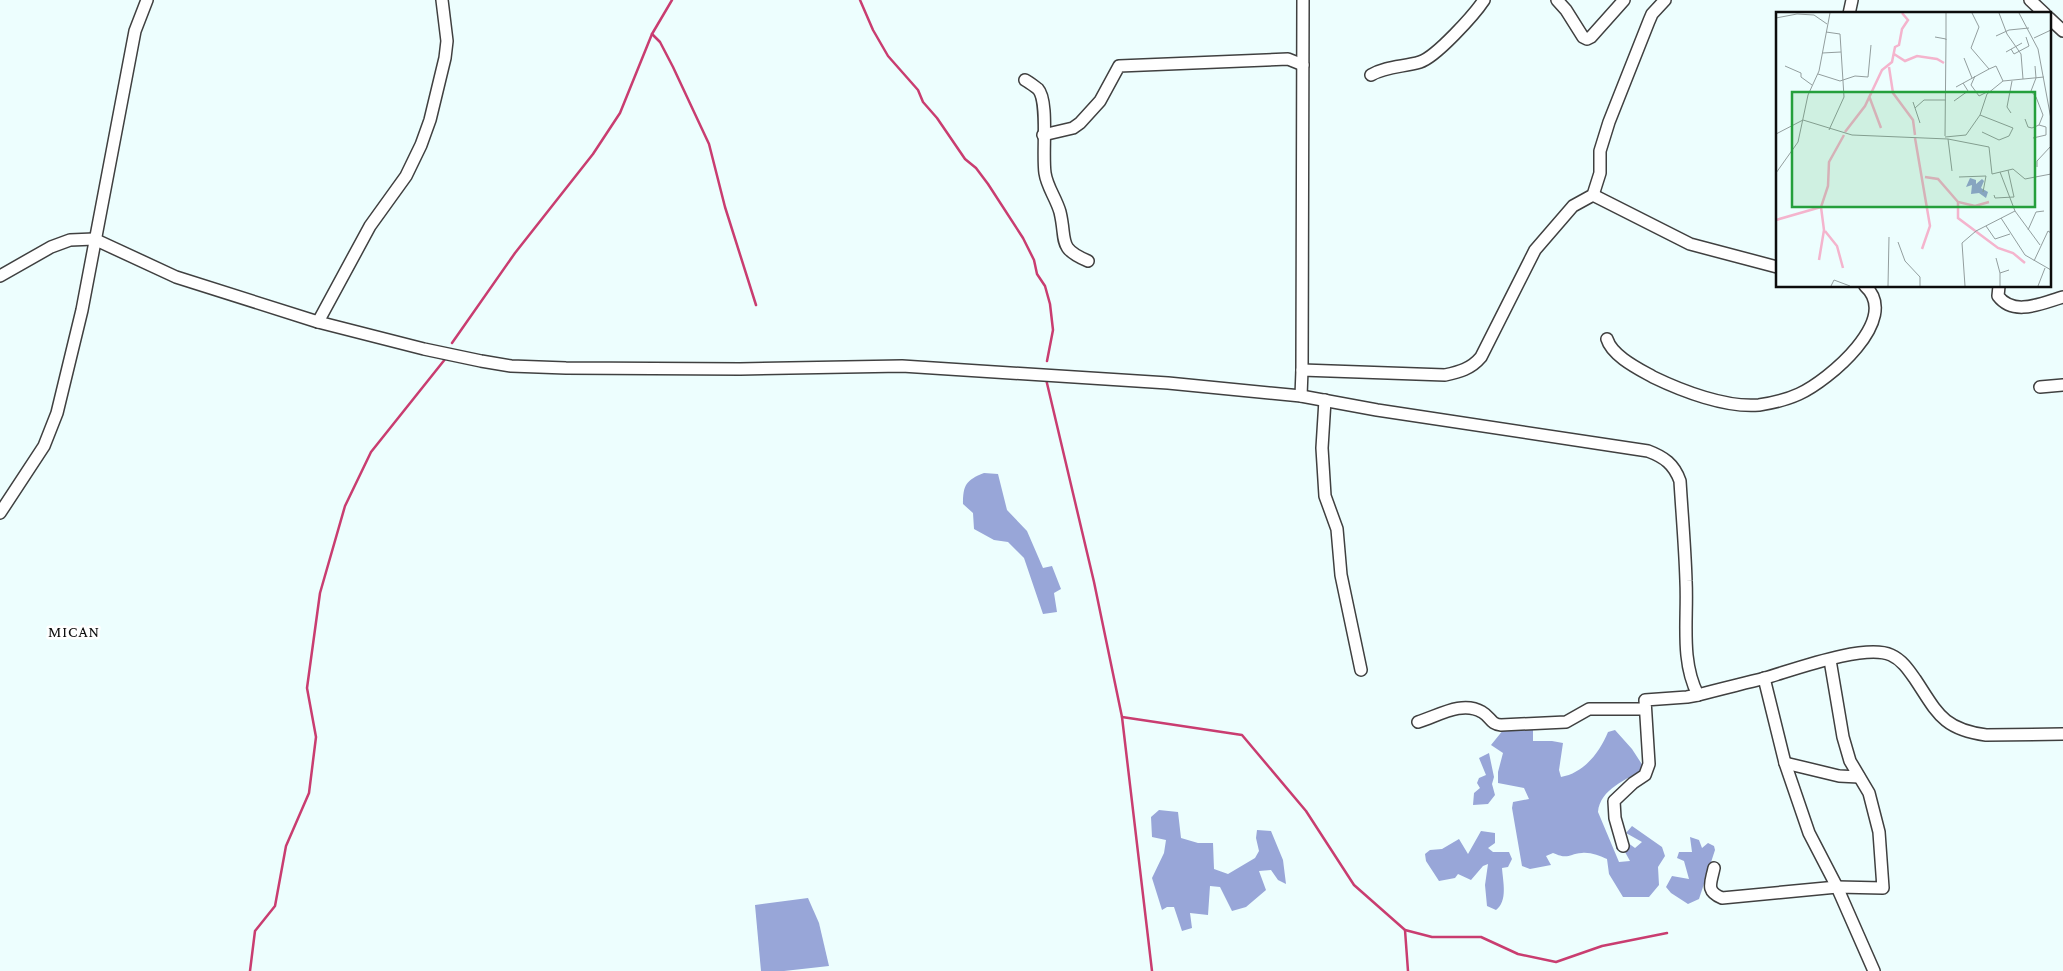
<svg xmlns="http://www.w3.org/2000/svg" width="2063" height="971" viewBox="0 0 2063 971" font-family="'Crimson Pro',serif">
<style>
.forest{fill:#98a6d8}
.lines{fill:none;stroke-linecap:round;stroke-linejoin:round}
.stream{stroke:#c93d70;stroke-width:2.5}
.minor-casing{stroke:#404040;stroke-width:14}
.minor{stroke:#fff;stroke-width:11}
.labels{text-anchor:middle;stroke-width:5;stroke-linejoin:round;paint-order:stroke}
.quarter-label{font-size:16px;letter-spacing:1px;fill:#0d0d0d;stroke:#fff}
.inset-river{fill:none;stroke:#f4b4cd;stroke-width:2.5}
.inset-road{fill:none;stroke:#939e9e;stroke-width:1}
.view{fill:#259f3c;fill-opacity:0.15;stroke:#259f3c;stroke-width:2.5}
.inset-edge{fill:none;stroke:#0d0d0d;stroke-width:2.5}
</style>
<rect width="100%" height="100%" fill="#edfefe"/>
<!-- forest -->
<g class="forest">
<path d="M 984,473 L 998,474 L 1007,510 L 1027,531 L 1043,568 L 1052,566 L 1061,589 L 1054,593 L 1057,612 L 1043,614 L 1024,558 L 1008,542 L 994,540 L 974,529 L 973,513 L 963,504 C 963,485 966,480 984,473 Z"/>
<path d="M 1533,722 L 1533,741 L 1552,741 L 1563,743 L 1559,770 L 1561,777 C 1584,773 1600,752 1608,732 L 1615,730 L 1632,749 L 1645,769 C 1627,779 1600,789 1598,812 L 1619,862 L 1630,861 L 1625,852 L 1616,849 L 1616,838 L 1624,840 L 1635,848 L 1642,842 L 1626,833 L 1632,826 L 1662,847 L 1665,856 L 1658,867 L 1659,885 L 1649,897 L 1623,897 L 1609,874 L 1607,859 C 1600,856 1590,852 1582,853 C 1568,854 1569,860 1553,853 L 1546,856 L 1551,865 L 1530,869 L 1522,866 L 1512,808 L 1513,802 L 1529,799 L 1524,788 L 1498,783 L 1498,772 L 1503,753 L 1491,745 L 1508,724 Z"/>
<polygon points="1489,753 1494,777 1492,784 1495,795 1488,804 1473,805 1474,793 1480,788 1477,783 1479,778 1486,775 1479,758"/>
<polygon points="1159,810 1178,812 1181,838 1198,843 1213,843 1214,869 1228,874 1255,858 1259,851 1256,838 1257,830 1271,831 1283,860 1286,884 1278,880 1271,870 1259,871 1266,890 1246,907 1232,911 1220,887 1210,886 1208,915 1190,913 1192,928 1182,931 1174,907 1167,907 1162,910 1152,878 1164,853 1166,840 1152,837 1151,817"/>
<path d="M 1481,831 L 1495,833 L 1495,843 L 1488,848 L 1493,852 L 1509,852 L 1512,859 L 1508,867 L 1502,868 C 1503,882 1508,901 1496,910 L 1487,906 L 1485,885 L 1488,864 L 1483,866 L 1471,880 L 1458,874 L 1455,878 L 1439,881 L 1426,861 L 1425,854 L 1430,850 L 1442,849 L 1459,839 L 1468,854 Z"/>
<polygon points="1690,837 1699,840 1702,848 1708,843 1714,846 1715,850 1699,899 1688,904 1671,893 1666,887 1672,876 1689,879 1684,861 1677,858 1679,852 1692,852"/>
<polygon points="808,898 819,923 829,966 784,971 761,971 755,905"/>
</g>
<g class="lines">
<!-- stream -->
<g class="stream">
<polyline points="860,0 873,30 888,56 918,90 923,102 937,118 965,159 976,168 988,184 1023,238 1034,260 1037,274 1045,286 1050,304 1053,330 1047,361"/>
<polyline points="652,34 660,42 673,67 709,144 725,207 756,305"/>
<polyline points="452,343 515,253 593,154 620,113 652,34 672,0"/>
<polyline points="1046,379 1094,582 1122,717 1152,971"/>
<polyline points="1122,717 1242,735 1306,811 1354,885 1405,930 1432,937 1481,937 1518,954 1556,962 1602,946 1667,933"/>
<polyline points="1405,930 1408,971"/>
<polyline points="250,971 255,931 275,906 286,846 309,793 316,737 307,688 320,593 345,506 371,452 446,358"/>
</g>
<defs>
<g id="minor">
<polyline points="1557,0 1566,10 1583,37 1587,39 1591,37 1624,0"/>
<polyline points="2030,0 2045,14"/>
<polyline points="1849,14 1852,0"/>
<polyline points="2049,18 2063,31"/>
<path d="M 1371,75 C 1386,66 1404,67 1420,62 C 1436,57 1474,15 1484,0"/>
<path d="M 1025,80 C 1029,82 1034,86 1038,89 C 1049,101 1042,153 1045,173 C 1047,187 1056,198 1060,212 C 1067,241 1057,248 1088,261"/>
<polyline points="1043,135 1073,128 1080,123 1100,101 1119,66 1288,59 1303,65"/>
<polyline points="1593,195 1690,244 1777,267"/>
<path d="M 0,276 L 51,247 L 70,240 L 94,239 L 176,277 L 318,322 L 424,349 L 481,361 L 511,366 L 566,368 L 740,369 L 902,366 L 1168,383 L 1301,396 L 1377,410 L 1648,451 C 1664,457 1674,464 1680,481 C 1682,514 1685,547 1686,581 C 1688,619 1680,660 1698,695 C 1720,689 1742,684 1765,678 C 1793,670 1865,643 1891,655 C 1902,660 1908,669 1915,679 C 1937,712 1942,729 1986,735 L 2063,734"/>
<path d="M 1999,286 L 1998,296 C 2014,317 2042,303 2063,297"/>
<polyline points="318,322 370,226 406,176 421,145 430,120 445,58 447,41 442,0"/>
<path d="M 1607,339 C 1612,356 1639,369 1653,377 C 1682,391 1726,408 1759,405 C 1772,403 1786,400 1799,394 C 1828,381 1902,319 1865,286"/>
<polyline points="1302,370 1303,0"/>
<polyline points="2040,387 2063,385"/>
<path d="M 1301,396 L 1302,370 L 1445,375 C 1459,372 1471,369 1481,357 L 1535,250 L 1573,206 L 1593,195 L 1600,173 L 1600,151 L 1609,122 L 1649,21 L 1652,14 L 1665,0"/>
<polyline points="1325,400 1322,448 1325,496 1337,529 1341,575 1361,670"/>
<polyline points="0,513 44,446 57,413 82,310 135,31 147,0"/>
<polyline points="1764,678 1785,763 1809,833 1837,887 1874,971"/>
<path d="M 1418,722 C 1438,716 1462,700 1482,712 C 1491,717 1490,724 1501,725 L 1566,722 L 1589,709 L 1645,709"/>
<polyline points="1785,763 1839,776 1859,777"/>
<polyline points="1623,846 1615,818 1614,801 1633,783 1645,775 1649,764 1645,700 1687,697 1698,695"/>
<path d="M 1714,868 C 1711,883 1705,891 1722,898 L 1837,887 L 1883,888 L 1879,832 L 1869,793 L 1850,761 L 1843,737 L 1830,660"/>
</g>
</defs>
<!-- minor casing -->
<use href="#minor" class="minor-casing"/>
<!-- minor -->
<use href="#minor" class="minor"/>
</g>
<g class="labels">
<!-- quarter labels -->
<g class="quarter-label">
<text x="74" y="637">MICAN</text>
</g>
</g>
<!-- overview -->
<g transform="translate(1776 12)">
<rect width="275" height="275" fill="#edfefe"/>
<path d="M 194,166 L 200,168 L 200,172 L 206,167 L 208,169 L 205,176 L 212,180 L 210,186 L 203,181 L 195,182 L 196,173 L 190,175 Z" fill="#98a6d8"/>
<path class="inset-river" d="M 118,42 L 129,49 L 141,44 L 161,47 L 168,51M 113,55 L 117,81 L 137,108 L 139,123M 93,84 L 105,116M 69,120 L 89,94 L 106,58 L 116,50 L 119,35 L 123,33 L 126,17 L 132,8 L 126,1M 139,126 L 154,214 L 146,237M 149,165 L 162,167 L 182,190 L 199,194 L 213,190M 182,190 L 182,206 L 222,236 L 237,241 L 249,251M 0,208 L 45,195M 49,219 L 61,234 L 67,256M 43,248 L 48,218 L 45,195 L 52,174 L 53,150 L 68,123"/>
<path class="inset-road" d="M 196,1 L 203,15 L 195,36 L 213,57 L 220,54 L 227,69 L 268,65M 223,1 L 231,22 L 245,42 L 247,67M 243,1 L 262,37 L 275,107M 0,6 L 21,2 L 38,3 L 51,12M 50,20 L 64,22 L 68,85 L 53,118M 220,24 L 233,18 L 253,16M 159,25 L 170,27 L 169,124M 258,26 L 275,18M 170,28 L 170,1M 235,37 L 238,42 L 253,34 L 250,25M 230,40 L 246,31M 46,41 L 65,40M 188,46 L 196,66M 9,54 L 25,61 L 25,65 L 36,73M 42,62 L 64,69 L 79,64 L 92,65 L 95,33M 199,64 L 195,73 L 203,84 L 213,79M 180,75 L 213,57M 178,89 L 192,79 L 187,71M 137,90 L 144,111M 139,96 L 148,88 L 170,88M 235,101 L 231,95 L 236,69M 204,103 L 237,116 L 233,124 L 223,128 L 206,120M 249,107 L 252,115 L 256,116 L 263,113 L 267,103 L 260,85 L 255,79 L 260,66 L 259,54M 0,122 L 27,108 L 76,123 L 172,127 L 213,135 L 216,162 L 237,157 L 249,167 L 275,162M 169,125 L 190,123 L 204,103 L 211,82 L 227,69M 257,126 L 270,123 L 270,115 L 263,113M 172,127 L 176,159M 261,155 L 261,149 L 275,134M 224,160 L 239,199 L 264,233M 0,161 L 22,130 L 32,83 L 43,59 L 54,1M 183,165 L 210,164M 207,180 L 210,164M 218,183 L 219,186 L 238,185 L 232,158M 225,206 L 249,243 L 275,258M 210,214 L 219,227 L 234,222M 252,218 L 260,200 L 268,199M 122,230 L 129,249 L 144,265 L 144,274M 220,246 L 224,261M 258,249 L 272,219 L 275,221M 55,274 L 58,268 L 74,274M 112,274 L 113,225M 189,274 L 186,231 L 200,219 L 239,199M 224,274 L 224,261 L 233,258M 262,274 L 269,256"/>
<path class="view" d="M 16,80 L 259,80 L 259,195 L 16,195 Z"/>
<rect width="275" height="275" class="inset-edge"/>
</g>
</svg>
